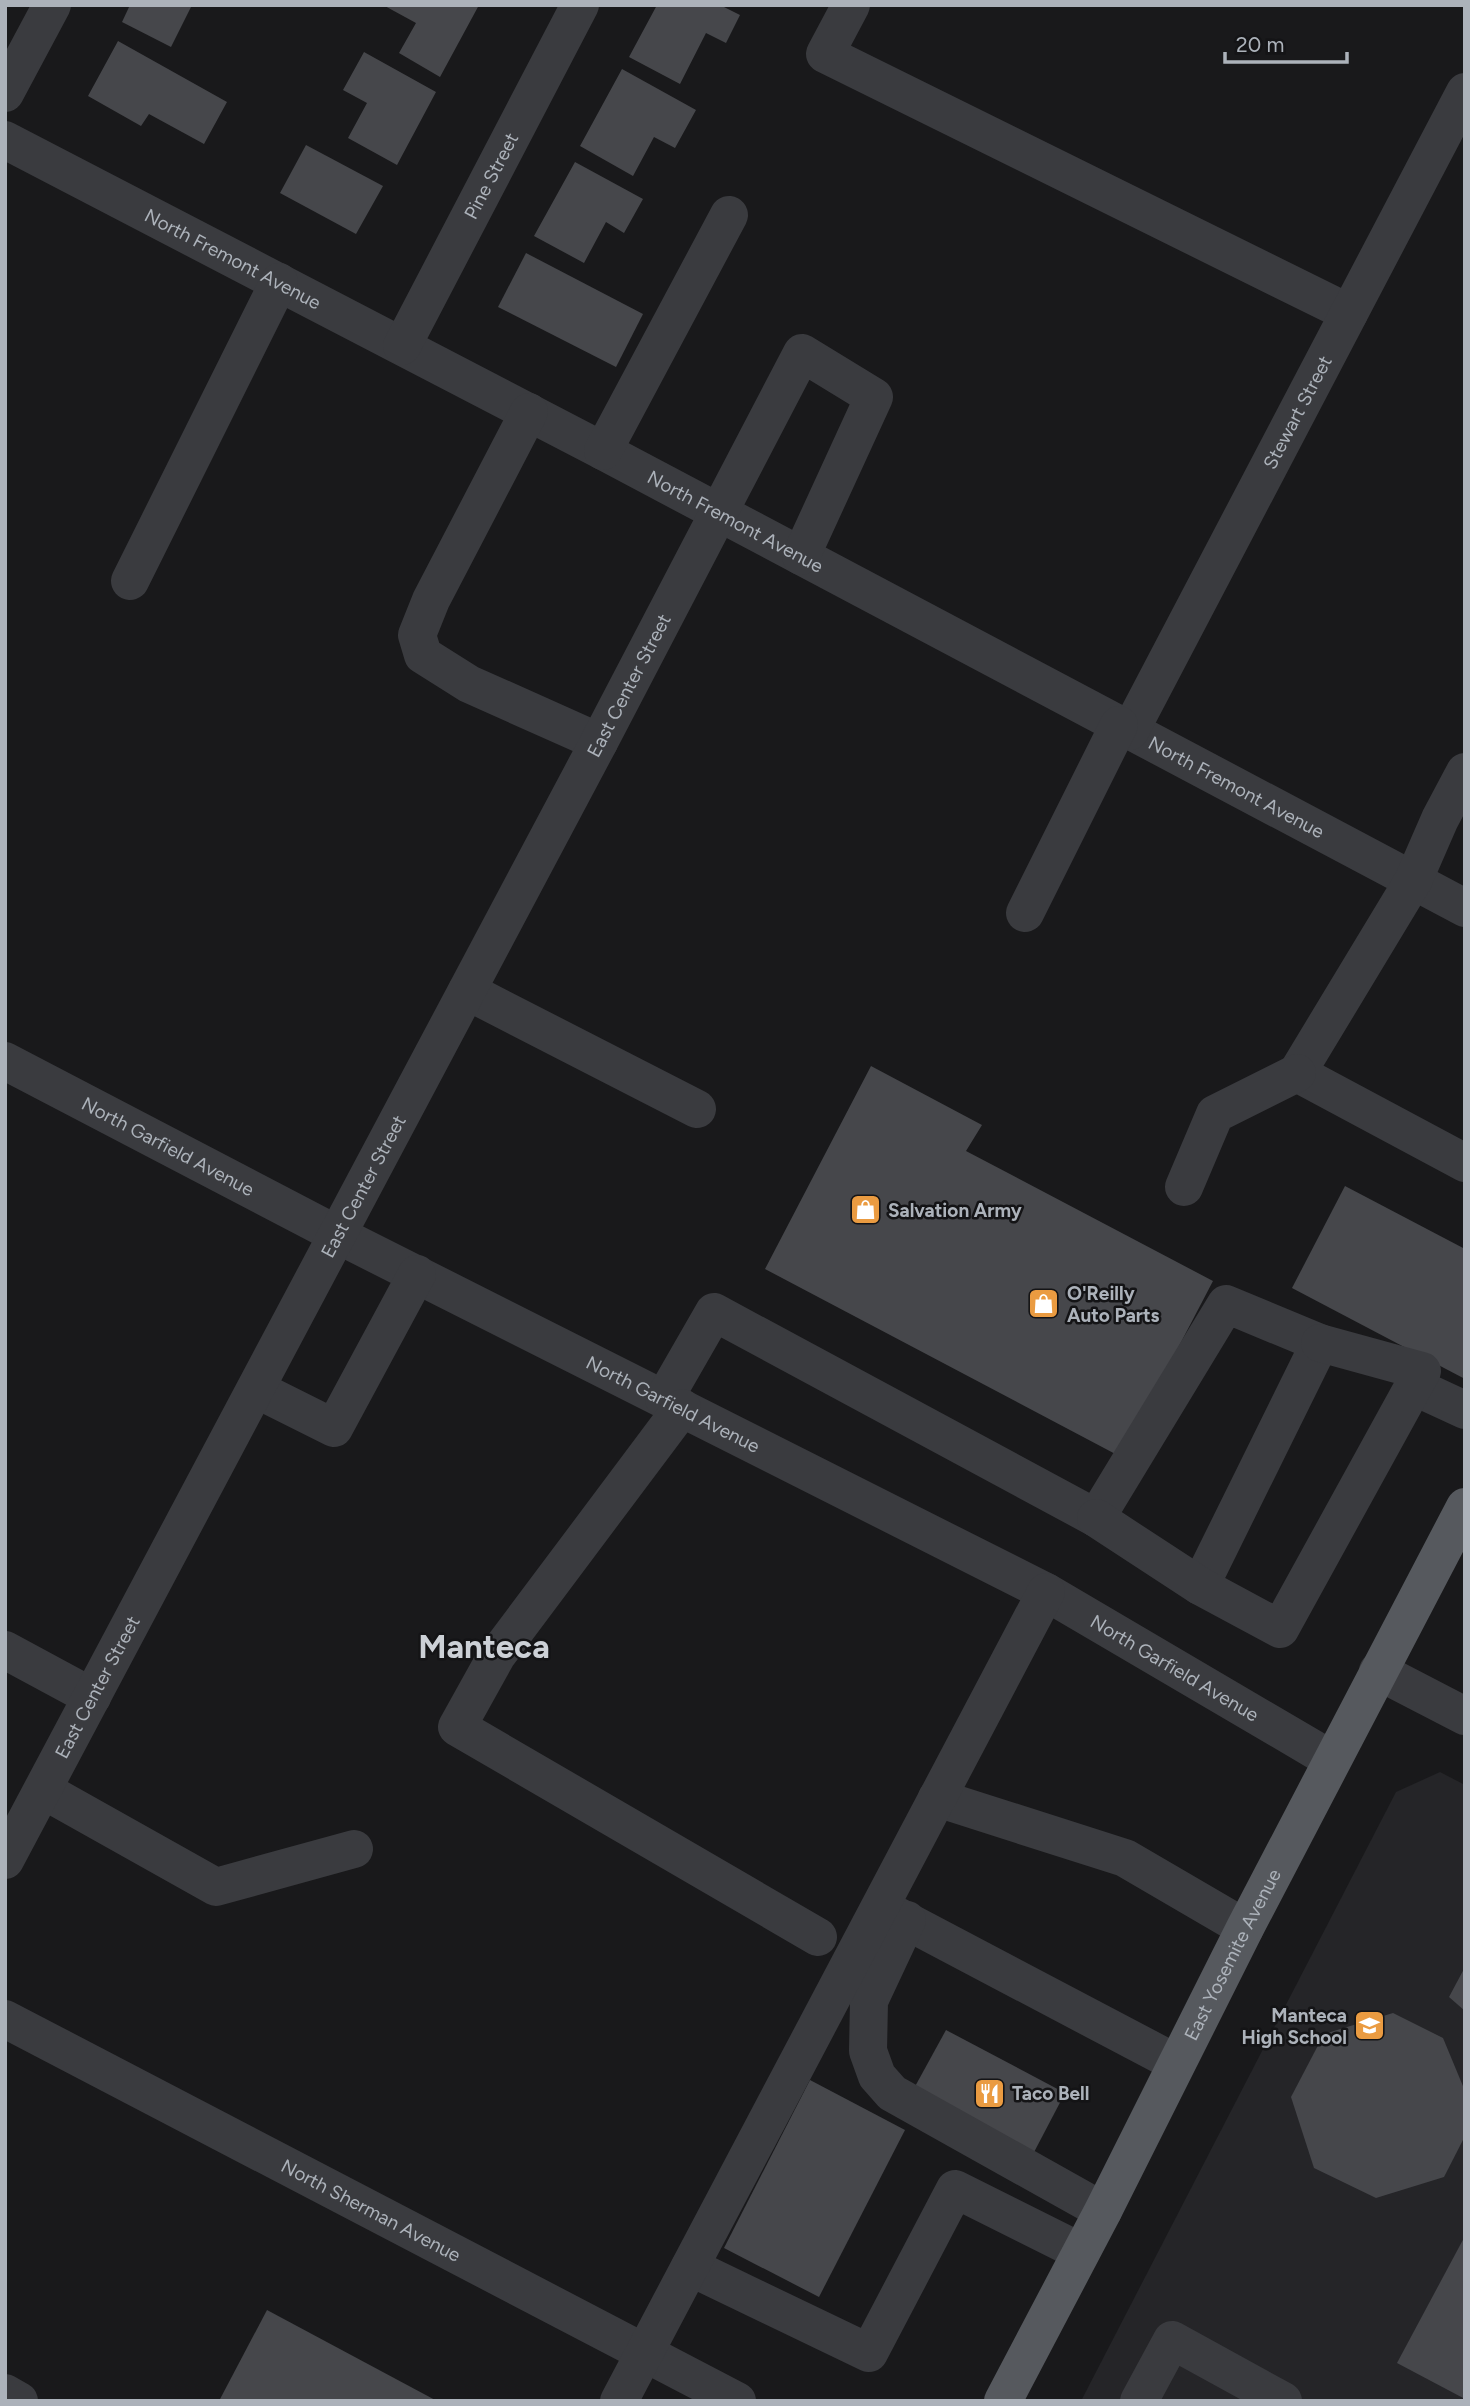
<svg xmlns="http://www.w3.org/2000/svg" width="1470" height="2406" viewBox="0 0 1470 2406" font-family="Figtree,sans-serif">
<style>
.built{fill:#252528}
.building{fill:#46474b}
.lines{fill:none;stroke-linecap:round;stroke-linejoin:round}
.minor{stroke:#3a3b3f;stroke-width:38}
.major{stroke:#56595e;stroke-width:38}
.labels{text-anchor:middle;stroke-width:5;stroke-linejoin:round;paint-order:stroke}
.street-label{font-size:19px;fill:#acb2ba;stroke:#141416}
.poi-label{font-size:19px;font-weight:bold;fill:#acb2ba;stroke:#141416;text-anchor:start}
.town-label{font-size:33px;font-weight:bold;fill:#ccd0d6;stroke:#141416}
</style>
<rect width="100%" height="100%" fill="#19191b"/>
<!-- built -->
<polygon class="built" points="1440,1772 1465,1785 1465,2401 1081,2401 1396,1792"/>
<!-- building -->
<g class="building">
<polygon points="130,5 192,5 171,47 122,22"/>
<polygon points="383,5 479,5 440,77 399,53 416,23"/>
<polygon points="657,5 720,5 740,15 726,43 706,33 680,84 629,57"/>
<polygon points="118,41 227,102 204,144 149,114 141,126 88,96"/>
<polygon points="364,52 436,92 397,165 348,138 367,103 343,90"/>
<polygon points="622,69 696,110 675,148 654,137 633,176 580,146"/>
<polygon points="306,145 383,186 356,234 280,193"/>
<polygon points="575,162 643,199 624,233 606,222 584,263 534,236"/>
<polygon points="526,253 643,314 616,367 498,307"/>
<polygon points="871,1066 982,1125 966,1151 1213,1281 1121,1457 765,1269"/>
<polygon points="1345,1186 1465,1249 1465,1379 1292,1288"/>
<polygon points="1465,1967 1465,2011 1449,1997"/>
<polygon points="1393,2013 1443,2038 1465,2091 1465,2136 1444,2177 1376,2198 1314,2168 1291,2097 1324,2034"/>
<polygon points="946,2030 1065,2093 1032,2156 912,2092"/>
<polygon points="810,2080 905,2130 819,2297 724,2248"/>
<polygon points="1465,2236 1465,2399 1397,2363"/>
<polygon points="267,2310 437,2401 219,2401"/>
</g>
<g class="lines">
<!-- minor -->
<g class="minor">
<polyline points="851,5 825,54 1349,313"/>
<polyline points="5,93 52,5"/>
<path id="s1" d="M 5,140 L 603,451 L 1465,908"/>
<path id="s2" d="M 402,346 L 580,5"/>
<polyline points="529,412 431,600 417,635 423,655 469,684 599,742"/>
<polyline points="603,451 729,215"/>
<polyline points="130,581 279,282"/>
<path id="s3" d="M 1130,731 L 1465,92"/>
<polyline points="1465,772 1440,819 1413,881 1297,1073 1465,1163"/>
<polyline points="1025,913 1119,725"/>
<polyline points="467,991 697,1109"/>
<path id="s4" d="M 5,1061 L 338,1235 L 1046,1592 L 1332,1760"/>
<polyline points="1184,1187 1215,1114 1297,1073"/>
<polyline points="1413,1386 1465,1410"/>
<polyline points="256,1389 334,1428 417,1274"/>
<polyline points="664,1399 714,1312 1096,1518 1226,1304 1320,1343 1200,1586"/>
<polyline points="682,1408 497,1655 457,1727 818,1937"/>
<polyline points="1096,1518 1200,1586 1280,1629 1422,1371 1320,1343"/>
<polyline points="5,1650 92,1697"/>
<polyline points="1378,1671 1465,1716"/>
<polyline points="43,1790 216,1887 354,1849"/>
<polyline points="937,1798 1125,1858 1245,1928"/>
<path id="s5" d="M 5,1860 L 599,742 L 802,353 L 874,397 L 801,556"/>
<polyline points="884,1909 1176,2063"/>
<polyline points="907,1920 869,2001 868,2051 877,2076 892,2093 1103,2211"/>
<path id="s6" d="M 5,2019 L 737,2401"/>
<polyline points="690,2267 869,2353 955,2189 1081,2252"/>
<polyline points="5,2393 19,2401"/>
<polyline points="619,2401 1046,1592"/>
<polyline points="1139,2401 1172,2340 1283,2401"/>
</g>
<!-- major -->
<path class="major" id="s7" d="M 1003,2401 L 1103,2211 L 1245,1928 L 1465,1507"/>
</g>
<!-- icons -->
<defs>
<symbol id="shop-square" viewBox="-11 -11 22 22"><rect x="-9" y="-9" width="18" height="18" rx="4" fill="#ea9b41" stroke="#141416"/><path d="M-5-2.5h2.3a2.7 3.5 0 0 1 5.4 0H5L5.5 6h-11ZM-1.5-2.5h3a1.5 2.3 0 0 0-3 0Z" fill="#fff"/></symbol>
<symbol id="school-square" viewBox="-11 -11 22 22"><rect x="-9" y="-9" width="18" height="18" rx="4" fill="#ea9b41" stroke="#141416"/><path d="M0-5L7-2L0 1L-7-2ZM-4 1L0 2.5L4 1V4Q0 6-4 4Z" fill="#fff"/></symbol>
<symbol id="restaurant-square" viewBox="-11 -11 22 22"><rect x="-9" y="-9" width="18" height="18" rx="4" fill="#ea9b41" stroke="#141416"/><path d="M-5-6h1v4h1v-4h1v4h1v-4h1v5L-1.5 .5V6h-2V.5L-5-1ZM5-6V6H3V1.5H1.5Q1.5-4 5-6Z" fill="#fff"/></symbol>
</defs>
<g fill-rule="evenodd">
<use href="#shop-square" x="848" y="1192" width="35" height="35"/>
<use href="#shop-square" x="1026" y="1286" width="35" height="35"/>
<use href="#school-square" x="1352" y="2008" width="35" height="35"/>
<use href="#restaurant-square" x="972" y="2076" width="35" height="35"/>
</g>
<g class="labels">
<!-- street labels -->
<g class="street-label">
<text dy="7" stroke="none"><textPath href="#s2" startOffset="192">Pine Street</textPath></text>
<text dy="7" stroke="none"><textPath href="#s1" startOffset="257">North Fremont Avenue</textPath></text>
<text dy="7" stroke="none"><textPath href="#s3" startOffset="360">Stewart Street</textPath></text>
<text dy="7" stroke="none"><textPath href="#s1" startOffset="824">North Fremont Avenue</textPath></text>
<text dy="7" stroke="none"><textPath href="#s5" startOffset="1330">East Center Street</textPath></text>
<text dy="7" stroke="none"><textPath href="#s1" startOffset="1391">North Fremont Avenue</textPath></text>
<text dy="7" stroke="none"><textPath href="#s4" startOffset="184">North Garfield Avenue</textPath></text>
<text dy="7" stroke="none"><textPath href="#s5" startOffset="763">East Center Street</textPath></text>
<text dy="7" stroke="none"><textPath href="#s4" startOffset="751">North Garfield Avenue</textPath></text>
<text dy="7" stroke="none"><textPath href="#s4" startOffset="1318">North Garfield Avenue</textPath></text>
<text dy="7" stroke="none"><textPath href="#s5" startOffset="196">East Center Street</textPath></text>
<text dy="7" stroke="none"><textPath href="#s7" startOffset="502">East Yosemite Avenue</textPath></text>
<text dy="7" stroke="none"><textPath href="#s6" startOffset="413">North Sherman Avenue</textPath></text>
</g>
<!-- poi labels -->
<g class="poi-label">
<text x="888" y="1217">Salvation Army</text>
<text x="1067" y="1300">O'Reilly<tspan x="1067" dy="22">Auto Parts</tspan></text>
<text x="1347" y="2022" text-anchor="end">Manteca<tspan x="1347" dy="22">High School</tspan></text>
<text x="1012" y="2100">Taco Bell</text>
</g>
<!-- town labels -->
<g class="town-label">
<text x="484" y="1658">Manteca</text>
</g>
</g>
<!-- border -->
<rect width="1470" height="2406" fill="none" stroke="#acb2ba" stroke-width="14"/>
<!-- scale -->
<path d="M1225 52v10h122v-10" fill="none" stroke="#acb2ba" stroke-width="3.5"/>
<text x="1236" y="52" font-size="21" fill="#acb2ba" stroke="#141416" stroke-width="5" paint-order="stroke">20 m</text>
</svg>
